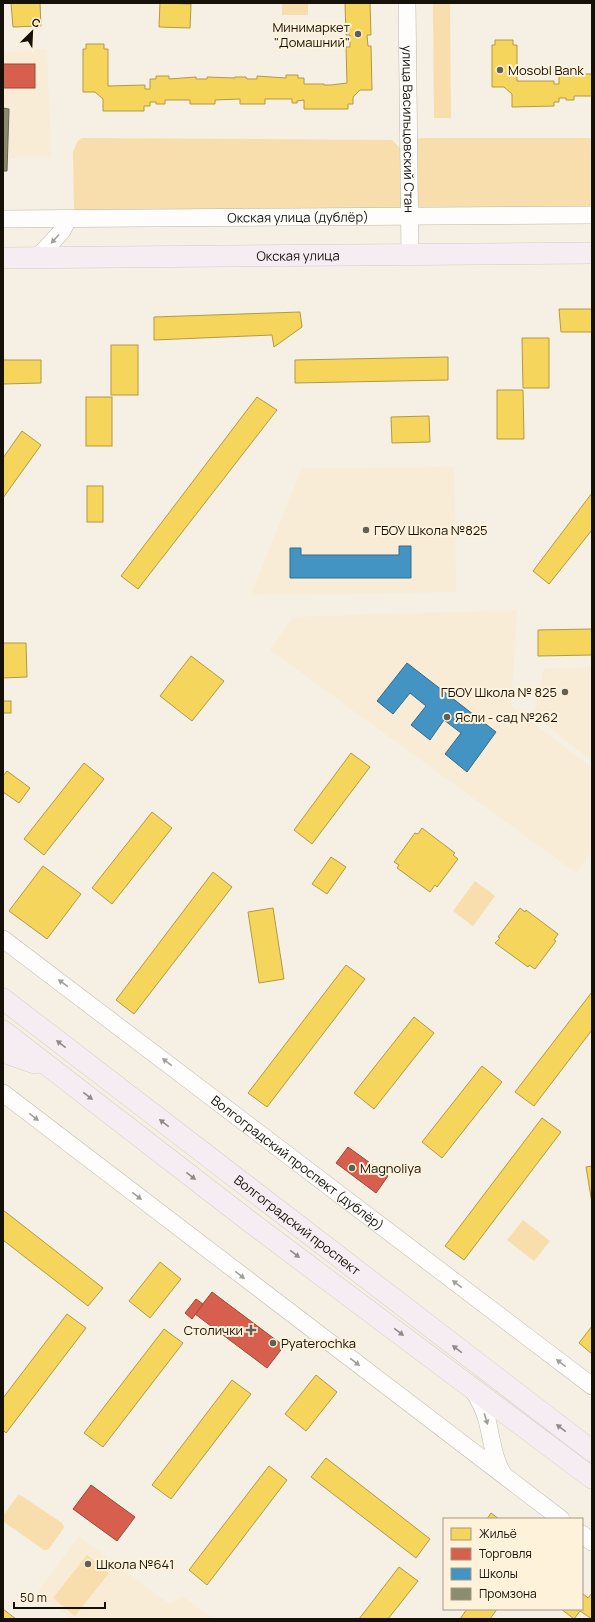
<svg xmlns="http://www.w3.org/2000/svg" width="595" height="1622" viewBox="0 0 595 1622" font-family="Manrope,sans-serif">
<style>
.built{fill:#f8ecd6}
.green{fill:#f8deac}
.homes{fill:#f6d55c;stroke:#b29a43}
.shops{fill:#d6604d;stroke:#9c4839}
.schools{fill:#4393c3;stroke:#356c8b}
.industry{fill:#8c8c6e;stroke:#686750}
.lines{fill:none;stroke-linecap:round;stroke-linejoin:round}
.minor-casing{stroke:#bdb7ae;stroke-width:18}
.major-casing{stroke:#d2cec8;stroke-width:22}
.minor{stroke:#fefdfb;stroke-width:17}
.major{stroke:#f5edf1;stroke-width:21}
.oneway{fill:#a19f9a}
.oneway2{fill:#908a89}
.poi-dot{fill:#645f55;stroke:#fef2db;stroke-width:1.5}
.labels{text-anchor:middle;stroke-width:4;stroke-linejoin:round;paint-order:stroke}
.poi-label{font-size:13px;fill:#151109;stroke:#fef2db;text-anchor:start}
.street-label{font-size:13px;fill:#151109;stroke:#fef2db}
</style>
<rect width="100%" height="100%" fill="#f6efe3"/>
<!-- built -->
<g class="built">
<polygon points="47,49 51,157 8,158 7,171 3,171 3,52"/>
<polygon points="454,467 456,592 251,595 302,468"/>
<polygon points="517,610 511,706 592,768 592,852 576,873 270,650 293,617"/>
<polygon points="592,667 592,761 534,715 544,669"/>
<polygon points="79,1536 169,1604 182,1596 213,1619 72,1619 37,1593"/>
</g>
<!-- green -->
<g class="green">
<rect x="282" y="3" width="26" height="12"/>
<polygon points="433,3 450,3 451,118 434,118"/>
<polygon points="82,138 392,140 400,148 402,202 400,207 396,211 78,213 74,208 73,151 78,141"/>
<polygon points="421,138 592,138 592,208 422,207 418,206 414,143 417,139"/>
<polygon points="475,881 495,896 473,926 453,911"/>
<polygon points="523,1220 550,1241 534,1261 507,1240"/>
<polygon points="18,1495 22,1496 62,1523 64,1527 63,1529 48,1550 44,1550 4,1522 3,1516"/>
<polygon points="87,1555 109,1573 75,1616 53,1598"/>
</g>
<!-- homes -->
<g class="homes">
<polygon points="11,3 40,3 41,26 13,27"/>
<polygon points="160,3 191,4 190,28 159,27"/>
<polygon points="345,3 370,3 371,35 367,35 368,46 371,46 372,90 360,90 353,97 353,104 348,104 348,109 304,109 304,100 297,101 297,103 292,103 292,99 265,99 265,104 240,104 240,99 215,100 215,104 190,104 190,100 165,100 165,104 156,104 156,102 150,102 150,106 144,106 144,111 103,111 103,99 95,92 83,92 83,49 86,49 86,44 104,44 104,49 108,49 108,86 145,85 145,89 150,89 150,79 156,79 156,76 169,76 169,79 196,77 196,79 207,79 207,77 235,78 235,77 246,77 247,79 257,79 257,76 286,78 286,75 298,75 298,78 304,78 304,84 324,84 324,85 331,85 347,83 346,47 350,47 350,35 346,35"/>
<polygon points="495,40 513,40 513,45 517,45 517,81 554,81 554,84 559,84 559,75 565,75 565,72 578,72 578,74 592,74 592,96 574,96 574,100 566,100 566,98 559,98 559,102 554,102 554,106 512,107 512,94 504,87 492,87 492,45 495,45"/>
<polygon points="559,309 592,309 592,332 561,332"/>
<polygon points="300,312 302,327 274,347 272,335 154,340 154,317"/>
<polygon points="522,338 549,338 549,388 523,388"/>
<rect x="111" y="345" width="27" height="50"/>
<polygon points="448,357 448,380 295,383 295,360"/>
<polygon points="3,360 41,360 41,383 3,384"/>
<polygon points="497,390 523,390 524,439 497,439"/>
<rect x="86" y="397" width="26" height="49"/>
<polygon points="257,397 277,410 138,589 121,576"/>
<polygon points="429,416 430,442 392,443 391,417"/>
<polygon points="22,431 41,445 3,498 3,458"/>
<rect x="87" y="486" width="16" height="36"/>
<polygon points="592,493 592,530 549,584 533,571"/>
<polygon points="592,629 592,655 538,656 538,630"/>
<polygon points="3,643 26,643 27,677 3,678"/>
<polygon points="191,656 224,681 192,721 160,696"/>
<rect x="3" y="701" width="8" height="12"/>
<polygon points="351,753 370,767 312,844 294,830"/>
<polygon points="84,763 104,779 44,855 24,839"/>
<polygon points="7,771 30,788 19,803 3,792 3,776"/>
<polygon points="152,812 172,828 112,904 92,888"/>
<polygon points="422,828 455,853 453,855 458,859 437,887 435,885 430,892 397,868 399,865 394,862 415,833 418,834"/>
<polygon points="331,857 346,867 327,894 312,884"/>
<polygon points="43,866 81,894 47,939 9,911"/>
<polygon points="213,872 232,887 134,1014 116,1000"/>
<polygon points="273,908 284,979 259,983 248,912"/>
<polygon points="520,908 525,912 526,910 558,934 554,940 556,941 535,969 529,965 528,967 495,943 500,938 498,937"/>
<polygon points="346,965 365,979 267,1107 248,1093"/>
<polygon points="592,992 592,1030 534,1106 515,1092"/>
<polygon points="414,1017 434,1033 374,1109 354,1093"/>
<polygon points="482,1066 502,1082 442,1158 422,1142"/>
<polygon points="542,1118 561,1132 464,1260 445,1246"/>
<polygon points="592,1166 592,1203 586,1167"/>
<polygon points="3,1210 103,1288 88,1306 3,1240"/>
<polygon points="160,1262 181,1279 150,1318 129,1301"/>
<polygon points="67,1314 86,1328 6,1433 3,1430 3,1398"/>
<polygon points="592,1326 592,1354 579,1343"/>
<polygon points="164,1329 183,1343 103,1447 84,1433"/>
<polygon points="316,1375 337,1392 306,1431 285,1414"/>
<polygon points="232,1380 251,1394 171,1499 152,1485"/>
<polygon points="326,1458 430,1539 416,1558 311,1477"/>
<polygon points="269,1466 287,1480 207,1585 189,1570"/>
<polygon points="491,1513 499,1519 487,1519"/>
<polygon points="399,1567 418,1581 388,1619 359,1619"/>
<polygon points="582,1593 588,1598 592,1593 592,1619 580,1611 574,1619 561,1609 582,1609"/>
<polygon points="3,1609 16,1619 3,1619"/>
<polygon points="467,1609 497,1609 490,1619 460,1619"/>
</g>
<!-- shops -->
<g class="shops">
<rect x="3" y="64" width="32" height="24"/>
<polygon points="348,1147 388,1176 376,1193 336,1163"/>
<polygon points="212,1292 284,1346 267,1368 195,1314"/>
<polygon points="196,1299 203,1304 192,1319 185,1313"/>
<polygon points="91,1485 135,1517 117,1541 73,1509"/>
</g>
<!-- schools -->
<g class="schools">
<polygon points="399,546 411,546 411,578 290,578 290,548 301,548 301,555 399,555"/>
<polygon points="407,663 496,732 467,772 445,754 461,733 444,720 430,740 411,725 426,706 410,693 393,714 377,701"/>
</g>
<!-- industry -->
<polygon class="industry" points="3,108 9,109 7,171 3,171"/>
<g class="lines">
<defs>
<g id="minor">
<path id="s1" d="M 407,3 L 410,255"/>
<path id="s2" d="M 3,219 L 592,215"/>
<polyline points="38,257 62,231 68,219"/>
<path id="s3" d="M 3,939 L 592,1386"/>
<polyline points="3,1093 561,1519"/>
<path d="M 472,1389 C 479,1399 484,1409 487,1420 C 492,1439 493,1458 503,1474"/>
<polyline points="582,1534 592,1542"/>
</g>
<g id="major">
<path id="s4" d="M 3,258 L 592,253"/>
<path id="s5" d="M 3,999 L 592,1451"/>
<polyline points="3,1031 249,1221 592,1478"/>
<polyline points="3,1052 35,1063"/>
</g>
</defs>
<!-- minor casing -->
<use href="#minor" class="minor-casing"/>
<!-- major casing -->
<use href="#major" class="major-casing"/>
<!-- minor -->
<use href="#minor" class="minor"/>
<!-- major -->
<use href="#major" class="major"/>
</g>
<!-- one-way arrows -->
<defs><path id="oneway-solid" d="M-6-.8H1V-3.2L6.5 0L1 3.2V.8H-6Z"/></defs>
<g class="oneway">
<use href="#oneway-solid" transform="translate(55 239) rotate(132)"/>
<use href="#oneway-solid" transform="translate(63 983) rotate(-144)"/>
<use href="#oneway-solid" transform="translate(167 1062) rotate(-143)"/>
<use href="#oneway-solid" transform="translate(34 1117) rotate(38)"/>
<use href="#oneway-solid" transform="translate(137 1196) rotate(38)"/>
<use href="#oneway-solid" transform="translate(240 1275) rotate(37)"/>
<use href="#oneway-solid" transform="translate(457 1284) rotate(-143)"/>
<use href="#oneway-solid" transform="translate(355 1362) rotate(37)"/>
<use href="#oneway-solid" transform="translate(561 1363) rotate(-143)"/>
<use href="#oneway-solid" transform="translate(486 1419) rotate(73)"/>
</g>
<g class="oneway2">
<use href="#oneway-solid" transform="translate(61 1044) rotate(-142)"/>
<use href="#oneway-solid" transform="translate(88 1096) rotate(38)"/>
<use href="#oneway-solid" transform="translate(164 1123) rotate(-142)"/>
<use href="#oneway-solid" transform="translate(191 1176) rotate(38)"/>
<use href="#oneway-solid" transform="translate(295 1254) rotate(37)"/>
<use href="#oneway-solid" transform="translate(399 1332) rotate(37)"/>
<use href="#oneway-solid" transform="translate(457 1349) rotate(-143)"/>
<use href="#oneway-solid" transform="translate(561 1428) rotate(-143)"/>
</g>
<!-- markers -->
<g class="poi-dot">
<circle cx="358" cy="34" r="4"/>
<circle cx="500" cy="70" r="4"/>
<circle cx="366" cy="530" r="4"/>
<circle cx="565" cy="692" r="4"/>
<circle cx="447" cy="717" r="4"/>
<circle cx="352" cy="1168" r="4"/>
<path d="M249 1324h4v4h4v4h-4v4h-4v-4h-4v-4h4z"/>
<circle cx="273" cy="1343" r="4"/>
<circle cx="88" cy="1564" r="4"/>
</g>
<g class="labels">
<!-- poi labels -->
<g class="poi-label">
<text x="350" y="32" text-anchor="end">Минимаркет<tspan x="350" dy="15">"Домашний"</tspan></text>
<text x="508" y="75">Mosobl Bank</text>
<text x="374" y="535">ГБОУ Школа №825</text>
<text x="557" y="697" text-anchor="end">ГБОУ Школа № 825</text>
<text x="455" y="722">Ясли - сад №262</text>
<text x="360" y="1173">Magnoliya</text>
<text x="243" y="1335" text-anchor="end">Столички</text>
<text x="281" y="1348">Pyaterochka</text>
<text x="96" y="1569">Школа №641</text>
</g>
<!-- street labels -->
<g class="street-label">
<text dy="5" stroke="none"><textPath href="#s1" startOffset="126">улица Васильцовский Стан</textPath></text>
<text dy="5" stroke="none"><textPath href="#s2" startOffset="295">Окская улица (дублёр)</textPath></text>
<text dy="5" stroke="none"><textPath href="#s4" startOffset="295">Окская улица</textPath></text>
<text dy="5" stroke="none"><textPath href="#s3" startOffset="370">Волгоградский проспект (дублёр)</textPath></text>
<text dy="5" stroke="none"><textPath href="#s5" startOffset="371">Волгоградский проспект</textPath></text>
</g>
</g>
<!-- border -->
<rect width="595" height="1622" fill="none" stroke="#151109" stroke-width="8"/>
<!-- legend -->
<rect x="443" y="1518" width="140" height="92" fill="#fef2db" stroke="#a19887"/>
<rect x="451" y="1528" width="20" height="12" fill="#f6d55c" stroke="#a19887"/>
<text x="479" y="1538" font-size="12" fill="#151109">Жильё</text>
<rect x="451" y="1548" width="20" height="12" fill="#d6604d" stroke="#a19887"/>
<text x="479" y="1558" font-size="12" fill="#151109">Торговля</text>
<rect x="451" y="1568" width="20" height="12" fill="#4393c3" stroke="#a19887"/>
<text x="479" y="1578" font-size="12" fill="#151109">Школы</text>
<rect x="451" y="1588" width="20" height="12" fill="#8c8c6e" stroke="#a19887"/>
<text x="479" y="1598" font-size="12" fill="#151109">Промзона</text>
<!-- north arrow -->
<g transform="translate(32 32) rotate(24)" stroke="#fef2db" stroke-width="3" paint-order="stroke">
<path d="M0-3L7 15L0 10L-7 15Z" fill="#151109"/>
<text y="-6" font-size="11" font-weight="bold" text-anchor="middle" fill="#151109">С</text>
</g>
<!-- scale -->
<path d="M14 1602v6h91v-6" fill="none" stroke="#151109" stroke-width="2"/>
<text x="20" y="1602" font-size="12" fill="#151109" stroke="#fef2db" stroke-width="3" paint-order="stroke">50 m</text>
</svg>
